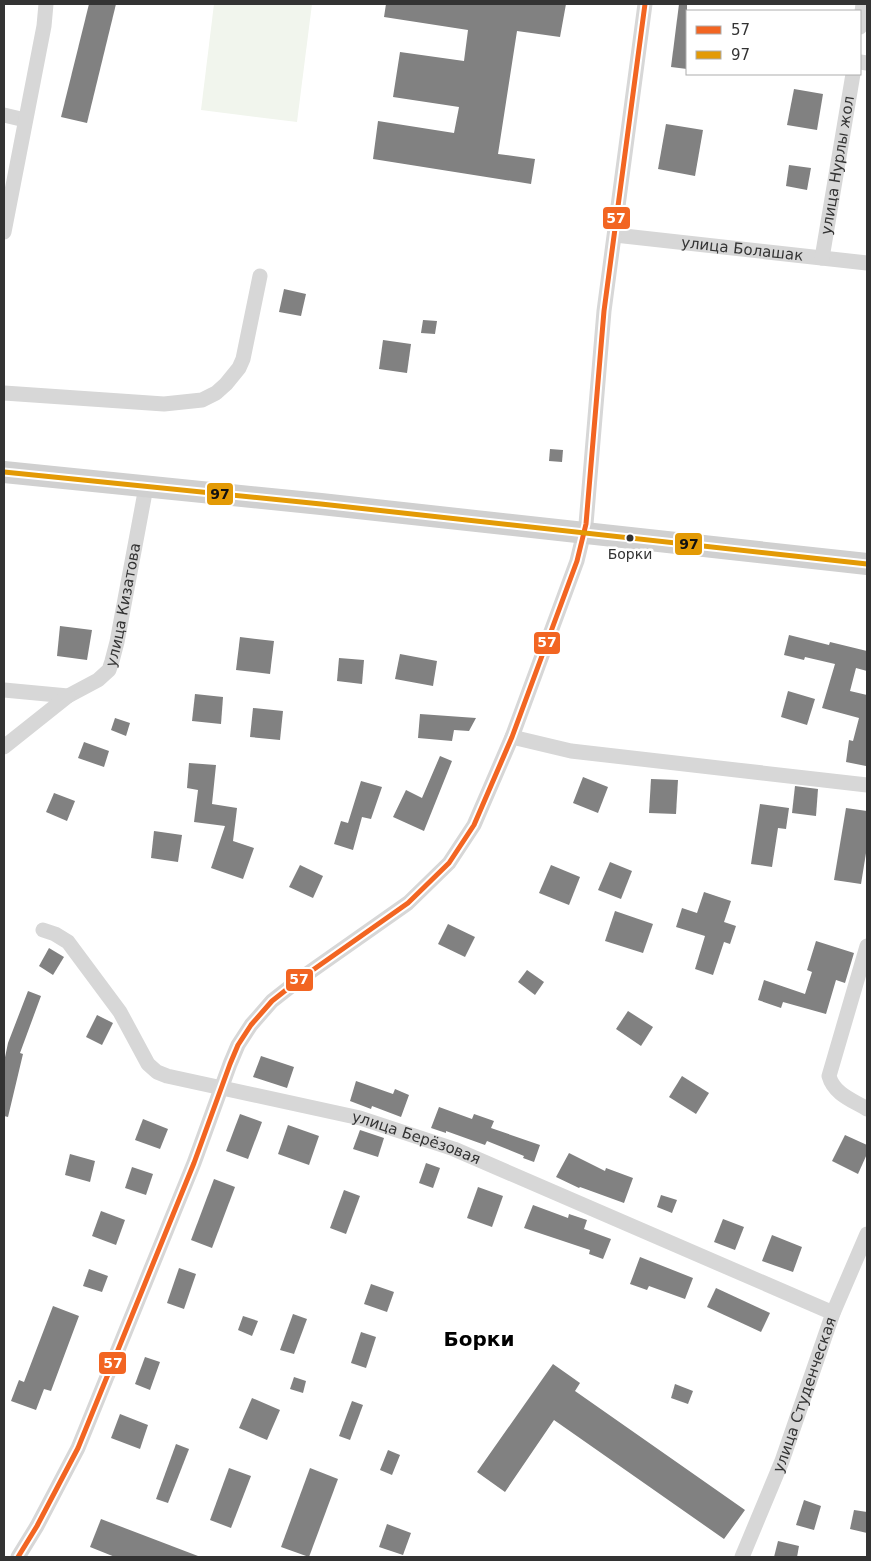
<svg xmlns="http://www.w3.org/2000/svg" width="871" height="1561" viewBox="0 0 871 1561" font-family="'DejaVu Sans',sans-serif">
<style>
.green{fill:#f1f5ed}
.building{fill:#818181}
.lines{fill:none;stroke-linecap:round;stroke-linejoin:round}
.minor{stroke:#d7d7d7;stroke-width:15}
.secondary{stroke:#d0d0d0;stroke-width:22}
.bus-1-casing{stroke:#fff;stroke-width:9}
.bus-2-casing{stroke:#fff;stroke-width:9}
.bus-1{stroke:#f26522;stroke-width:5}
.bus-2{stroke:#e39a05;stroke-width:5}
.bus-dot{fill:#333;stroke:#fff;stroke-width:2}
.labels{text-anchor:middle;stroke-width:5;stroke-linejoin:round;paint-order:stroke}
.bus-label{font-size:14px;fill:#333;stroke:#fff}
.street-label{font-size:15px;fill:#333;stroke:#fff}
.district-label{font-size:20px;font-weight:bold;fill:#000;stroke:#fff}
.line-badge{stroke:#fff;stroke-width:2}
.badge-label{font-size:14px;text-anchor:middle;font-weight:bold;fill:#fff}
.pale-badge-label{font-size:14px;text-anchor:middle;font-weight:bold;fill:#111}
</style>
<rect width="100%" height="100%" fill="#fff"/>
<!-- green -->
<polygon class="green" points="214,4 312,4 297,122 201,110"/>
<!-- building -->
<g class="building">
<polygon points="89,4 116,4 87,123 61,117"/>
<polygon points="386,4 566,4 560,37 517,31 498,154 535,159 531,184 373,159 378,121 454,133 459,107 393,97 400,52 464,61 468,30 384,17"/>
<polygon points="679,4 687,4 687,69 671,67"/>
<polygon points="794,89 823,94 817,130 787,125"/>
<polygon points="666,124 703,130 695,176 658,169"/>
<polygon points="789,165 811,168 807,190 786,186"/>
<polygon points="284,289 306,294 301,316 279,312"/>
<polygon points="423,320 437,321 435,334 421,333"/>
<polygon points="383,340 411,344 407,373 379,369"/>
<polygon points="550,449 563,450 562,462 549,461"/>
<polygon points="60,626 92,630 87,660 57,656"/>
<polygon points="789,635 829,645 830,642 867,651 867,671 856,668 850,691 867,695 867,756 866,766 846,762 849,740 853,741 859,718 822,708 835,664 805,657 804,660 784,655"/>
<polygon points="240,637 274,641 270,674 236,670"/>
<polygon points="400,654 437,661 433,686 395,679"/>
<polygon points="339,658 364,660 362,684 337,681"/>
<polygon points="788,691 815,699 807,725 781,717"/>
<polygon points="195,694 223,697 221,724 192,721"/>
<polygon points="253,708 283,711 280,740 250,737"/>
<polygon points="420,714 476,718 469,731 454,730 452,741 418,738"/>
<polygon points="115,718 130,723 126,736 111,730"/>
<polygon points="84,742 109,751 104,767 78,758"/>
<polygon points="440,756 452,761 424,831 393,817 406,790 422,798"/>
<polygon points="189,763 216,765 212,804 237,808 233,841 254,848 243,879 211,868 225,826 194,822 198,790 187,788"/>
<polygon points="583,777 608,787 598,813 573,803"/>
<polygon points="651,779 678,780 676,814 649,813"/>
<polygon points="361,781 382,787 371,819 362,817 353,850 334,844 341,821 348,823"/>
<polygon points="795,786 818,789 816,816 792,813"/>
<polygon points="54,793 75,801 67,821 46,812"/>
<polygon points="760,804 789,808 786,829 778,828 772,867 751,864"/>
<polygon points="846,808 867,811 867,847 861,884 834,880"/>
<polygon points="154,831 182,835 178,862 151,858"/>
<polygon points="610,862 632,871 621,899 598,890"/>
<polygon points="300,865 323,876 313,898 289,887"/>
<polygon points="551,865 580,877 569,905 539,893"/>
<polygon points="704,892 731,901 724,922 736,926 730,944 724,942 713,975 695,969 705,936 676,927 682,908 697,913"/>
<polygon points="615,911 653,924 643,953 605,941"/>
<polygon points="448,924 475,937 465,957 438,944"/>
<polygon points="816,941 854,953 845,983 836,980 826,1014 783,1002 781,1008 758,1000 764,980 805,994 812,972 807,970"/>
<polygon points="49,948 64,957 53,975 39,966"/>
<polygon points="527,970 544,982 535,995 518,982"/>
<polygon points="28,991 41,996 20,1053 23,1054 8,1117 4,1116 4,1062 8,1043"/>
<polygon points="628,1011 653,1027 641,1046 616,1029"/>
<polygon points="97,1015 113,1023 102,1045 86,1037"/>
<polygon points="261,1056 294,1067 287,1088 253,1077"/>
<polygon points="682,1076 709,1093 696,1114 669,1097"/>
<polygon points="356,1081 393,1094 395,1089 409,1095 401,1117 372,1106 371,1109 350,1101"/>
<polygon points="439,1107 472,1119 474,1114 494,1121 491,1128 540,1145 534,1162 523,1158 524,1156 487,1141 485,1145 446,1131 446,1133 431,1128"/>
<polygon points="240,1114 262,1122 248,1159 226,1151"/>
<polygon points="143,1119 168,1129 160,1149 135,1140"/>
<polygon points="288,1125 319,1136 309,1165 278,1154"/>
<polygon points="360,1130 384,1138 378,1157 353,1149"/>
<polygon points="845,1135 867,1145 867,1154 858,1174 832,1161"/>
<polygon points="569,1153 605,1171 606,1168 633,1178 624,1203 580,1187 579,1188 556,1177"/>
<polygon points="70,1154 95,1161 90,1182 65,1175"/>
<polygon points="426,1163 440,1168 433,1188 419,1183"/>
<polygon points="132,1167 153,1174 146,1195 125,1188"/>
<polygon points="214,1179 235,1187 212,1248 191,1240"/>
<polygon points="478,1187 503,1196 492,1227 467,1218"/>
<polygon points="344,1190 360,1196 346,1234 330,1228"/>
<polygon points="661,1195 677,1200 672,1213 657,1207"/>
<polygon points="533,1205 568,1218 569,1214 587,1220 584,1229 611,1239 603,1259 589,1254 590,1250 524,1228"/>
<polygon points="101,1211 125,1220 116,1245 92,1236"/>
<polygon points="723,1219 744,1227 735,1250 714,1242"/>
<polygon points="772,1235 802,1247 793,1272 762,1261"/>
<polygon points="640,1257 693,1278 685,1299 649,1286 647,1290 630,1284"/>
<polygon points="179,1268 196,1274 184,1309 167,1303"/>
<polygon points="89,1269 108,1276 102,1292 83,1286"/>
<polygon points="371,1284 394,1292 387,1312 364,1304"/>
<polygon points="716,1288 770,1313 761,1332 707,1307"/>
<polygon points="53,1306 79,1316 51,1391 44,1389 36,1410 11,1401 19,1380 24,1382"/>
<polygon points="293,1314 307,1319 294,1354 280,1350"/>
<polygon points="243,1316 258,1321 252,1336 238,1330"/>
<polygon points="361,1332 376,1337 366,1368 351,1363"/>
<polygon points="145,1357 160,1362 150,1390 135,1384"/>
<polygon points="553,1364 580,1383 575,1391 745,1510 724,1539 554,1420 505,1492 477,1472"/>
<polygon points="294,1377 306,1381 303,1393 290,1389"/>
<polygon points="675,1384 693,1391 688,1404 671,1398"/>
<polygon points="252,1398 280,1410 267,1440 239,1428"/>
<polygon points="352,1401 363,1405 350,1440 339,1436"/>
<polygon points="120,1414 148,1425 140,1449 111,1438"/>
<polygon points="176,1444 189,1449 168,1503 156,1499"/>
<polygon points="388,1450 400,1455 392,1475 380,1470"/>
<polygon points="229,1468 251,1476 231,1528 210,1520"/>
<polygon points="310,1468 338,1479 309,1557 281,1547"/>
<polygon points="804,1500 821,1506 814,1530 796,1525"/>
<polygon points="854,1510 867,1512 867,1533 850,1529"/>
<polygon points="101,1519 198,1556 197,1557 115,1557 90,1547"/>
<polygon points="387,1524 411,1533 403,1555 379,1547"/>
<polygon points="778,1541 799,1546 797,1557 774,1557"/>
</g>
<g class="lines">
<!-- minor -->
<g class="minor">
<polyline points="860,27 863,4"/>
<polyline points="860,62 867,63"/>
<polyline points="4,115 25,120"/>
<polyline points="4,232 44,26 46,4"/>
<path id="s1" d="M 615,235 L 867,263"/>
<path id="s2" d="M 822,258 L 853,74"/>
<polyline points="4,393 164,404 202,400 216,393 226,384 239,368 243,359 260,276"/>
<path id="s3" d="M 4,690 L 68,696 L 98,680 L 109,670 L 112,661 L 117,642 L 146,487"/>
<polyline points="512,737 571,751 867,785"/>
<polyline points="4,747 68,696"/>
<path id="s4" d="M 43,930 L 55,934 L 68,942 L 120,1012 L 148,1064 L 157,1072 L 167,1076 L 360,1118 L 454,1149 L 833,1313"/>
<path d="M 867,946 L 829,1076 C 834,1094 852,1100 867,1109"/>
<polyline points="18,1557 37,1526 78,1448 194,1163 230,1064 238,1045 251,1025 272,1001 300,979 408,903 449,863 474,825 512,737 577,561 586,524 604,311 645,4"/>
<path id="s5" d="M 742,1557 L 782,1461 L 833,1313 L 867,1234"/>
</g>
<!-- secondary -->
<polyline class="secondary" points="4,472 321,504 867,564"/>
<defs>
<polyline id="bus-1" points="18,1557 37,1526 78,1448 194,1163 230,1064 238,1045 251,1025 272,1001 300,979 408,903 449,863 474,825 512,737 577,561 586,524 604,311 645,4"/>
<polyline id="bus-2" points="4,472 321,504 867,564"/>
</defs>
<!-- bus-1 casing -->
<use href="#bus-1" class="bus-1-casing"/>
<!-- bus-2 casing -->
<use href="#bus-2" class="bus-2-casing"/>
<!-- bus-1 -->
<use href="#bus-1" class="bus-1"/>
<!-- bus-2 -->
<use href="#bus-2" class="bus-2"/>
</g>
<!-- markers -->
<circle class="bus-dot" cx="630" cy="538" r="4.5"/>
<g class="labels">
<!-- bus labels -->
<g class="bus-label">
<text x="630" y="559">Борки</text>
</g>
<!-- street labels -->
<g class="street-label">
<text dy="5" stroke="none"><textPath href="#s2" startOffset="94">улица Нурлы жол</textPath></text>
<text dy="5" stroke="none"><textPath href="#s1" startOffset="128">улица Болашак</textPath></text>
<text dy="5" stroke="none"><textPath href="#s3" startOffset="180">улица Кизатова</textPath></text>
<text dy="5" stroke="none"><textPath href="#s4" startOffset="454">улица Берёзовая</textPath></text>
<text dy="5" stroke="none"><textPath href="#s5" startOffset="174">улица Студенческая</textPath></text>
</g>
<!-- district labels -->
<g class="district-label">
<text x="479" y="1346">Борки</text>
</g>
</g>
<g class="line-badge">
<rect x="602" y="206" width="29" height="24" rx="5" fill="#f26522"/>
<rect x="206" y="482" width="28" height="24" rx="5" fill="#e39a05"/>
<rect x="674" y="532" width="29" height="24" rx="5" fill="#e39a05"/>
<rect x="533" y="631" width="28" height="24" rx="5" fill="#f26522"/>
<rect x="285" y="968" width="29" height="24" rx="5" fill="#f26522"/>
<rect x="98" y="1351" width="29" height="24" rx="5" fill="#f26522"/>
</g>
<g class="badge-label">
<text x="616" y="223">57</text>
<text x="547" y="647">57</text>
<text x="299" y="984">57</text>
<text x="113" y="1368">57</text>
</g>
<g class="pale-badge-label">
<text x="220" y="499">97</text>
<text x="689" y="549">97</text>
</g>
<!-- border -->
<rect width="871" height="1561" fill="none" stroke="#333333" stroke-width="10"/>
<!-- legend -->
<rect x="686" y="10" width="175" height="65" fill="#ffffff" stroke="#adadad"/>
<rect x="696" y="26" width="25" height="8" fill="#f26522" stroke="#adadad"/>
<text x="731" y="35" font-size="15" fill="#333333">57</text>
<rect x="696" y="51" width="25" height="8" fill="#e39a05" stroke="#adadad"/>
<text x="731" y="60" font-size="15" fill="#333333">97</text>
</svg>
